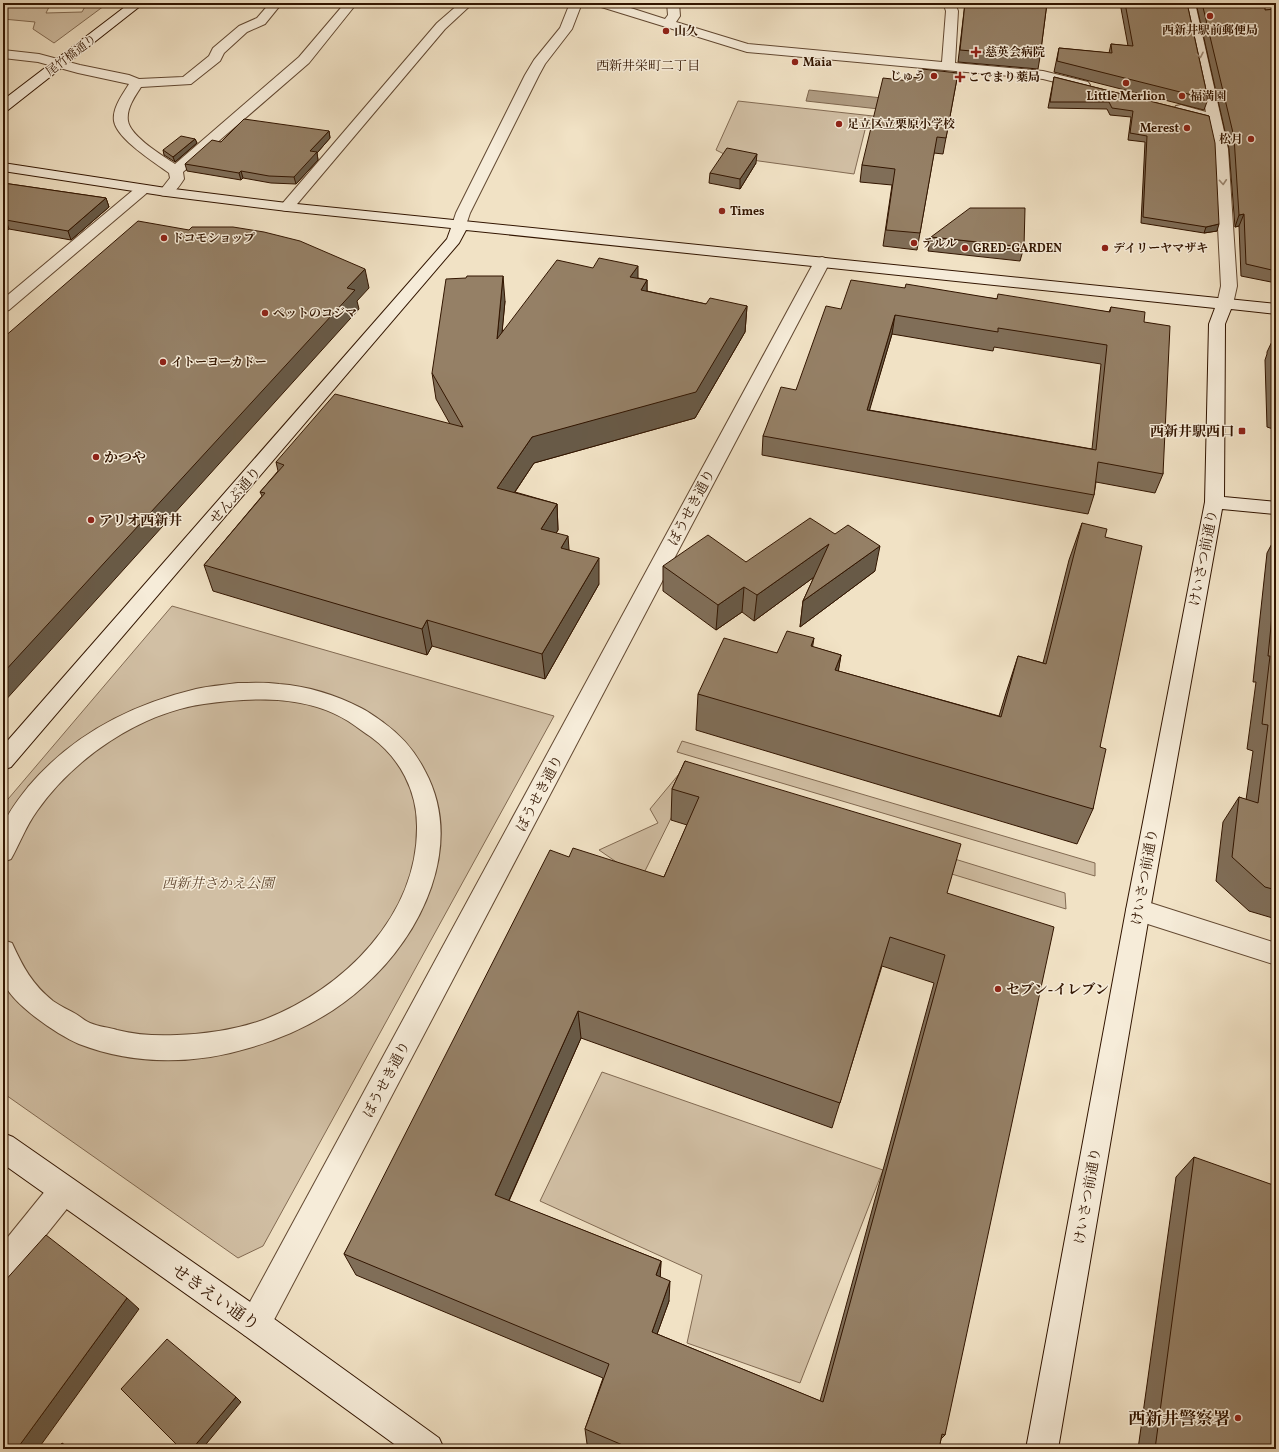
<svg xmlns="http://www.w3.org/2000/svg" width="1279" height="1452" viewBox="0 0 1279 1452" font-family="Vollkorn,'Noto Serif JP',serif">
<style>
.green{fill:#d1bfa4;stroke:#826a52}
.water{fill:#b09c82;stroke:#7e664e}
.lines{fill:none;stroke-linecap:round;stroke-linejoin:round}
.street-casing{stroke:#624831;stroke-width:2}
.secondary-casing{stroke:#321500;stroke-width:2}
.street{fill:#f6ecd9;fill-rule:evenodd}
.secondary{fill:#f6ecd9;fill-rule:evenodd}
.wall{fill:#806e58;stroke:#321500;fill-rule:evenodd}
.shaded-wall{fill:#685a47;stroke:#321500}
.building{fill:#958066;stroke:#321500;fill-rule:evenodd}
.oneway{stroke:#9e8b77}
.poi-dot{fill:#8f2418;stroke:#f6ecd9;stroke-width:1.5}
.labels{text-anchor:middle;stroke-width:3;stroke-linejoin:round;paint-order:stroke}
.far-poi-label{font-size:12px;font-weight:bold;fill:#321500;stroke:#f6ecd9;text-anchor:start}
.far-street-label{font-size:12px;fill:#321500;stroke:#f6ecd9}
.far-neighbourhood-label{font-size:13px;fill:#321500;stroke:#f6ecd9}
.poi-label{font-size:14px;font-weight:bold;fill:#321500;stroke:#f6ecd9;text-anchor:start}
.street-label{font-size:14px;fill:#321500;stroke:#f6ecd9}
.park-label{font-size:14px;font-style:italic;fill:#624831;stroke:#f6ecd9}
.near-street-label{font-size:17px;fill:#321500;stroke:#f6ecd9}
.near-poi-label{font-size:17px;font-weight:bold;fill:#321500;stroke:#f6ecd9;text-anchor:end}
</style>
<rect width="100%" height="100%" fill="#f1e2c5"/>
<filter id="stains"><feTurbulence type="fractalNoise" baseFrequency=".005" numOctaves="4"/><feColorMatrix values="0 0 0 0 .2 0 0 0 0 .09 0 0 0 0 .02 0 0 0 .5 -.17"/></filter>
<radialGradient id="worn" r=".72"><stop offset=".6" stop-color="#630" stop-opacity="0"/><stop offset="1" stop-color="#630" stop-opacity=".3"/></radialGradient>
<!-- green -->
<g class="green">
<polygon points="6,3 51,3 46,13 82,12 87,3 108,3 54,43 33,29 35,22 3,19 3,6"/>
<polygon points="738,101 891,118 889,126 869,124 866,126 854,174 759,161 726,155 716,150"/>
<polygon points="172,606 554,716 263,1246 238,1258 3,1093 3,805"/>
<polygon points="682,741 1095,863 1095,876 677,752"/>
<polygon points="679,774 1065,893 1066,909 684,792 641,879 599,850 658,823 650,809"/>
<polygon points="602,1072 883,1170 800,1383 687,1343 702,1275 540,1201"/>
</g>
<!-- water -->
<polygon class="water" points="809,90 882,98 879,109 806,101"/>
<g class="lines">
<defs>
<g id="street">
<path d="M 270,3 L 282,3 L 265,24 L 247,32 L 224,53 L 220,61 L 191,84 L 141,87 C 135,96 126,109 128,121 C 130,136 163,156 175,164 L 299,57 L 345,3 L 357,3 L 309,63 L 183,172 L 184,179 C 178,188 172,198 161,195 L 159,192 L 170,178 L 169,173 C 154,162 117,139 114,121 C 112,108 123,94 129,84 L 78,73 L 38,62 L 3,58 L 3,50 L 39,54 L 80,65 L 129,75 L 139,79 L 183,77 L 209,56 L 213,48 L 239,26 L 257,18 Z"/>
<polygon points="460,3 473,3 445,29 292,210 287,211 282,210 280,207 282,204 437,23"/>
<polygon points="570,3 582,3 572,29 545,64 539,75 470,213 465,228 460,230 455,228 452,225 456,213 525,75 534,60 560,28"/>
<polygon points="596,3 615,3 665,19 668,15 667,3 679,3 680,16 676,22 748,44 942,62 946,11 943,3 955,3 958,11 955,63 1043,71 1088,82 1090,85 1088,88 1083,89 1043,79 747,52 598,6"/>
<polygon points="1183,3 1195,3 1228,149 1237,286 1233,304 1231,307 1225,309 1219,307 1217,304 1221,286 1214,149 1208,121 1176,112 1174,109 1176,106 1181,105 1206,112"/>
<polygon points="143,185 148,186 150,189 148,192 9,310 3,312 3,299 138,186"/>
<polygon points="822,257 828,259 830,262 266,1335 255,1339 244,1335 240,1324 244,1313 814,262 816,259"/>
<path d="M 238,683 C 251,683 265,682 279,684 C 307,686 336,695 361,708 C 369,712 377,718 384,723 C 402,736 415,751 425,771 C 465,845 422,935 364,986 C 331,1016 291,1036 249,1048 C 194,1065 133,1065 79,1044 C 58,1035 11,1004 3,981 C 0,971 3,951 3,940 L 12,943 C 23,967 32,984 53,1001 C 60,1006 69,1010 76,1014 C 81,1017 85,1021 90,1023 C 99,1027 108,1027 117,1030 C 137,1035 156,1036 177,1035 C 206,1034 235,1030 263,1020 C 343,990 418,916 417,826 C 417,791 400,758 371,737 C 363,732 356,726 348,721 C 306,695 252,697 204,704 C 140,713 74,758 37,811 C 26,826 20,843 11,859 L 3,862 C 3,851 1,839 3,828 C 5,816 20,797 28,787 C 72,735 130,705 196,689 C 209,686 224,685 238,683 Z"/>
<polygon points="1138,899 1276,943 1276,965 1129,918 1126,910 1129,902"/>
<polygon points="64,1176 74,1180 78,1190 74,1200 13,1276 3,1281 3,1243 54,1180"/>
</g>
<g id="secondary">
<polygon points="130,3 144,3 8,110 3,111 3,100"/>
<polygon points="3,163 166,188 287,203 1276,304 1276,314 1231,309 1225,324 1224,497 1276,502 1276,514 1222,509 1150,910 1058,1449 1026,1449 1126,910 1205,502 1209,324 1215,308 466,230 459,243 11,767 3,770 3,746 447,239 451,228 287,211 166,196 3,171"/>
<polygon points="3,1133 13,1137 266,1313 439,1438 444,1449 401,1449 244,1335 3,1164"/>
</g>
</defs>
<!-- street casing -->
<use href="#street" class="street-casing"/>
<!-- secondary casing -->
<use href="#secondary" class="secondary-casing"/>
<!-- street -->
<use href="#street" class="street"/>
<!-- secondary -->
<use href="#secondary" class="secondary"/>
</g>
<!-- wall -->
<g class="wall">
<polygon points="965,3 1047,3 1040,57 1038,69 958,62"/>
<polygon points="1120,3 1187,3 1208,99 1204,110 1054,72 1059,48 1109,53 1111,44 1128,46"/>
<polygon points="1196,3 1262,3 1265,10 1276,9 1276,283 1241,276 1239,226 1235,227 1229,149"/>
<polygon points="958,73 943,154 934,153 917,250 883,246 892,185 860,182 862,165 910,81 920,78"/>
<polygon points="1054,77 1209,116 1217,231 1204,233 1141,223 1145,142 1128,140 1131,117 1110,115 1107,109 1048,108"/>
<polygon points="329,131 330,138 317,153 318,160 296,184 271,183 243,178 241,180 187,171 185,164 221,142"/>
<polygon points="195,139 197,143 175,162 164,155 163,150"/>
<polygon points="756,163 740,189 709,183 710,173"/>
<polygon points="3,183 106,198 109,207 71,240 9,229 3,235"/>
<polygon points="931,237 1024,247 1020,261 928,251"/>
<polygon points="638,278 647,280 647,291 706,304 747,306 745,332 695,418 534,463 515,492 557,504 558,530 556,533 569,550 599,584 545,679 432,646 427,655 213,591 204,565 262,496 260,492 278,471 276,462 450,424 436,399 432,373 505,301 502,331"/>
<path d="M 905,288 L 1109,312 L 1111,307 L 1144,322 L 1163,474 L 1155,493 L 1096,482 L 1094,495 L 1088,514 L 762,455 L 763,436 L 796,390 L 841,309 ZM 892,334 L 993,351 L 994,347 L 1101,364 L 1092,449 L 869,410 Z"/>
<polygon points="1276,333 1276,430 1267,427 1265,360 1267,354 1267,352"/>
<polygon points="1082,523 1105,537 1100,747 1093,809 1077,844 696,730 698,694 777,653 813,647 841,655 838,671 999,716 1006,693 1018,656 1043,663 1069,560"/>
<polygon points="1276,536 1276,919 1249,911 1216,881 1223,822 1239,797 1246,800 1253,751 1247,749 1256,682 1253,682 1267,553"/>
<polygon points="746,562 875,571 800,627 803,601 814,577 754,621 742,612 716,630 663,591 663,566"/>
<path d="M 685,761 L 947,893 L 945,1435 L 941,1439 L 939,1449 L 599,1449 L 587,1444 L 585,1429 L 603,1378 L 356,1275 L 344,1254 L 569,857 L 664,877 L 687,825 L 671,820 L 672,789 ZM 882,966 L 934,983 L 820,1401 L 657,1334 L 669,1301 L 660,1277 L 661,1261 L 509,1201 L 581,1038 L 832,1128 Z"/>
<polygon points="1194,1157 1276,1449 1138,1449 1176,1177"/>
</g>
<!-- shaded-wall -->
<g class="shaded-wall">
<polygon points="521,3 529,3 521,6"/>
<polygon points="329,131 330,138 317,153 318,160 296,184 294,177 310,151"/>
<polygon points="195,139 197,143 175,162 173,157"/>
<polygon points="757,154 756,163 740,189 740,179"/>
<polygon points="241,171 243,178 241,180 239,173"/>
<polygon points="106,198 109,207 71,240 68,231"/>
<polygon points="1244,214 1239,226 1235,227 1239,215"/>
<polygon points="6,220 9,229 3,235 3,222"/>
<polygon points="1219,224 1217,231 1204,233 1206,227"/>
<polygon points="638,266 638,292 630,277"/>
<polygon points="365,269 369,288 357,301 359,309 3,703 3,673 347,288"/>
<polygon points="503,276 505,301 499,365 497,339"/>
<polygon points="647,280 647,306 641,290"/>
<polygon points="747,306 745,332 695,418 534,463 500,514 497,488 532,437"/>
<polygon points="895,315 892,334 864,429 867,410"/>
<polygon points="557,504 558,530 543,555 541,529"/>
<polygon points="568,536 570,563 561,548"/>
<polygon points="829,544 825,569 754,621 757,595"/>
<polygon points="880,546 875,571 800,627 803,601"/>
<polygon points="599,558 599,584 545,679 542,654"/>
<polygon points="744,587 742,612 716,630 718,605"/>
<polygon points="427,620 432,646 427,655 422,629"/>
<polygon points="814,638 808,675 811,646"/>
<polygon points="841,655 835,692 835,670"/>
<polygon points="578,1011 581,1038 501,1218 495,1195"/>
<polygon points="661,1261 660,1282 656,1275"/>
<polygon points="670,1281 669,1301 651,1351 652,1332"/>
<polygon points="127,1298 139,1309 38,1449 22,1449 19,1446"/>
<polygon points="236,1397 241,1402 202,1449 192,1449"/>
<polygon points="62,1443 71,1449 68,1449"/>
</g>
<!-- building -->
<g class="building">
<polygon points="965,3 1047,3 1040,57 960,50"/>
<polygon points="1125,3 1187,3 1208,99 1057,61 1059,48 1112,53 1111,44 1133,46"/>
<polygon points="1202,3 1262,3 1262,4 1265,4 1265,10 1276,9 1276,271 1246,264 1244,214 1239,215 1234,137"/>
<polygon points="922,69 958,73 946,138 937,137 920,233 886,230 895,169 862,165 883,78 910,81 910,77 920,78"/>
<polygon points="1054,77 1209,116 1215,143 1219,224 1206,227 1143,217 1147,136 1130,133 1133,111 1112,108 1109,102 1050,102"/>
<polygon points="244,119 329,131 310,151 317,152 294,177 269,176 241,171 239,173 185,164 212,140 221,142"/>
<polygon points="181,136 195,139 173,157 163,150"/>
<polygon points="727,148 757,154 740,179 710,173"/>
<polygon points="3,183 106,198 68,231 6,220 3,222"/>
<polygon points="970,208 1025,208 1024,247 931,237"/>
<polygon points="138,221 189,230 192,227 233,227 264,232 300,241 365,269 347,288 355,290 3,673 3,338"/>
<polygon points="599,258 638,266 630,277 647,280 641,290 706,304 710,298 747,306 696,392 532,437 497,488 557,504 541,529 568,536 561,548 599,558 542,654 427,620 422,629 204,565 265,493 260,492 284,465 276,462 335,394 463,427 432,373 446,279 466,278 467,276 503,276 497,339 557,260 593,268"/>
<path d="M 851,280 L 905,288 L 906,284 L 997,299 L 998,294 L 1110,312 L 1111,307 L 1145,312 L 1144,322 L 1170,326 L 1163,474 L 1098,462 L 1094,495 L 763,436 L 781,387 L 796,390 L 826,306 L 841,309 ZM 895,315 L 998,332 L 998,328 L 1107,345 L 1096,450 L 867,410 Z"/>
<polygon points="1276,333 1276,408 1273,341 1276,341"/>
<polygon points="810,518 835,534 848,525 880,546 803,601 829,544 757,595 744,587 718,605 663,566 708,535 746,562"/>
<polygon points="1082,523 1107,529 1105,537 1142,546 1100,747 1106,749 1093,809 698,694 724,638 777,653 787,631 814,638 811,646 841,655 835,670 1001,717 1018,656 1046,664"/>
<polygon points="1276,576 1276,890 1265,887 1232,857 1239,797 1258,803 1268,725 1262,724 1270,656 1268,656"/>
<path d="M 685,761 L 961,844 L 947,893 L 1054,927 L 945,1435 L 942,1434 L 939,1449 L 632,1449 L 585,1429 L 609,1364 L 344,1254 L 550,850 L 569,857 L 573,848 L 664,877 L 699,797 L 672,789 ZM 890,937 L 945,955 L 823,1402 L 652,1332 L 670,1281 L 656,1275 L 661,1261 L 495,1195 L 578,1011 L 840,1103 Z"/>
<polygon points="1194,1157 1276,1186 1276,1449 1155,1449"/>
<polygon points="46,1235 127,1298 19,1446 22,1449 3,1449 3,1283"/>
<polygon points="167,1339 236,1397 192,1449 181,1449 121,1389"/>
<polygon points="62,1443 68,1449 57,1449"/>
</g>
<!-- one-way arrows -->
<defs><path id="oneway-chevron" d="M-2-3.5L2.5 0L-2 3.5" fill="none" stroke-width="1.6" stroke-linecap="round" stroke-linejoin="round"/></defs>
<g class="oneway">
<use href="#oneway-chevron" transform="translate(1200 55) rotate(78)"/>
<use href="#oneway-chevron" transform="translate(1223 182) rotate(86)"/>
</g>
<!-- markers -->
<g class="poi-dot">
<circle cx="1210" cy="16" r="4"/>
<circle cx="666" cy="31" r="4"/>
<path d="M974 46h4v4h4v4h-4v4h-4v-4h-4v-4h4z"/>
<circle cx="795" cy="62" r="4"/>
<circle cx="934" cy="76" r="4"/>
<path d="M958 71h4v4h4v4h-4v4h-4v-4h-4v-4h4z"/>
<circle cx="1126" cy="83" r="4"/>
<circle cx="1182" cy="96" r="4"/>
<circle cx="839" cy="124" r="4"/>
<circle cx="1187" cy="128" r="4"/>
<circle cx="1251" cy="139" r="4"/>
<circle cx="722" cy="211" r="4"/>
<circle cx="164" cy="238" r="4"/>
<circle cx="914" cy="243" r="4"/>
<circle cx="965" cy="248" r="4"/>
<circle cx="1105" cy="248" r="4"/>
<circle cx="265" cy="313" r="4"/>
<circle cx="163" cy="362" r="4"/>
<rect x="1238" y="427" width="8" height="8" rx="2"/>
<circle cx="96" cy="457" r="4"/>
<circle cx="91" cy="520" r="4"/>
<circle cx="998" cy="989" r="4"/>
<circle cx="1238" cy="1418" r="4"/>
</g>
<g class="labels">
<!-- far-poi labels -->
<g class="far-poi-label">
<text x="1210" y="34" text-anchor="middle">西新井駅前郵便局</text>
<text x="674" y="35">山久</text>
<text x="985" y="56">慈英会病院</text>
<text x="803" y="66">Maia</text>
<text x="926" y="80" text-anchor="end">じゅう</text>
<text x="968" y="81">こでまり薬局</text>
<text x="1126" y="100" text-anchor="middle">Little Merlion</text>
<text x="1190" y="100">福満園</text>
<text x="847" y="128">足立区立栗原小学校</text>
<text x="1179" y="132" text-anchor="end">Merest</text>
<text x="1243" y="143" text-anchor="end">松月</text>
<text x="730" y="215">Times</text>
<text x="172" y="242">ドコモショップ</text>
<text x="922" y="247">テルル</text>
<text x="973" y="252">GRED-GARDEN</text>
<text x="1113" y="252">デイリーヤマザキ</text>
<text x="273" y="317">ペットのコジマ</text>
<text x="171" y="366">イトーヨーカドー</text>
</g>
<!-- far-street labels -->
<g class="far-street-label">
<text transform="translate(71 55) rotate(-37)" y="4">尾竹橋通り</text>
</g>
<!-- far-neighbourhood labels -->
<g class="far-neighbourhood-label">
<text x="648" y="70">西新井栄町二丁目</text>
</g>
<!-- poi labels -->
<g class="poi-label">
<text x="1234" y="436" text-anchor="end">西新井駅西口</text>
<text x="104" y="462">かつや</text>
<text x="99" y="525">アリオ西新井</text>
<text x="1006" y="994">セブン-イレブン</text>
</g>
<!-- street labels -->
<g class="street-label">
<text transform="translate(235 495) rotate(-49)" y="5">せんぷ通り</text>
<text transform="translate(691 507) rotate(-62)" y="5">ぼうせき通り</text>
<text transform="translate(1203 558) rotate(-79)" y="5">けいさつ前通り</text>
<text transform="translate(539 793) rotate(-62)" y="5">ぼうせき通り</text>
<text transform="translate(1144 877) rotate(-80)" y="5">けいさつ前通り</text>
<text transform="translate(386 1079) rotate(-62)" y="5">ぼうせき通り</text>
<text transform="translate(1087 1196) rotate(-80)" y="5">けいさつ前通り</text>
</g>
<!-- park labels -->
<g class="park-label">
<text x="218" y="888">西新井さかえ公園</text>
</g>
<!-- near-street labels -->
<g class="near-street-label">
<text transform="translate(216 1297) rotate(35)" y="6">せきえい通り</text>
</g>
<!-- near-poi labels -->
<g class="near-poi-label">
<text x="1230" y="1424">西新井警察署</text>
</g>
</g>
<!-- margin -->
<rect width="1279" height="1452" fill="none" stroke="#f1e2c5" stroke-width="16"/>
<rect x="4" y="4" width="1271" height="1444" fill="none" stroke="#321500" stroke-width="2"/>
<rect x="8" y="8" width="1263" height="1436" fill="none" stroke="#321500"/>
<rect width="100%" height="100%" filter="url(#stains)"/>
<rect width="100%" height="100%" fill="url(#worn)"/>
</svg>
